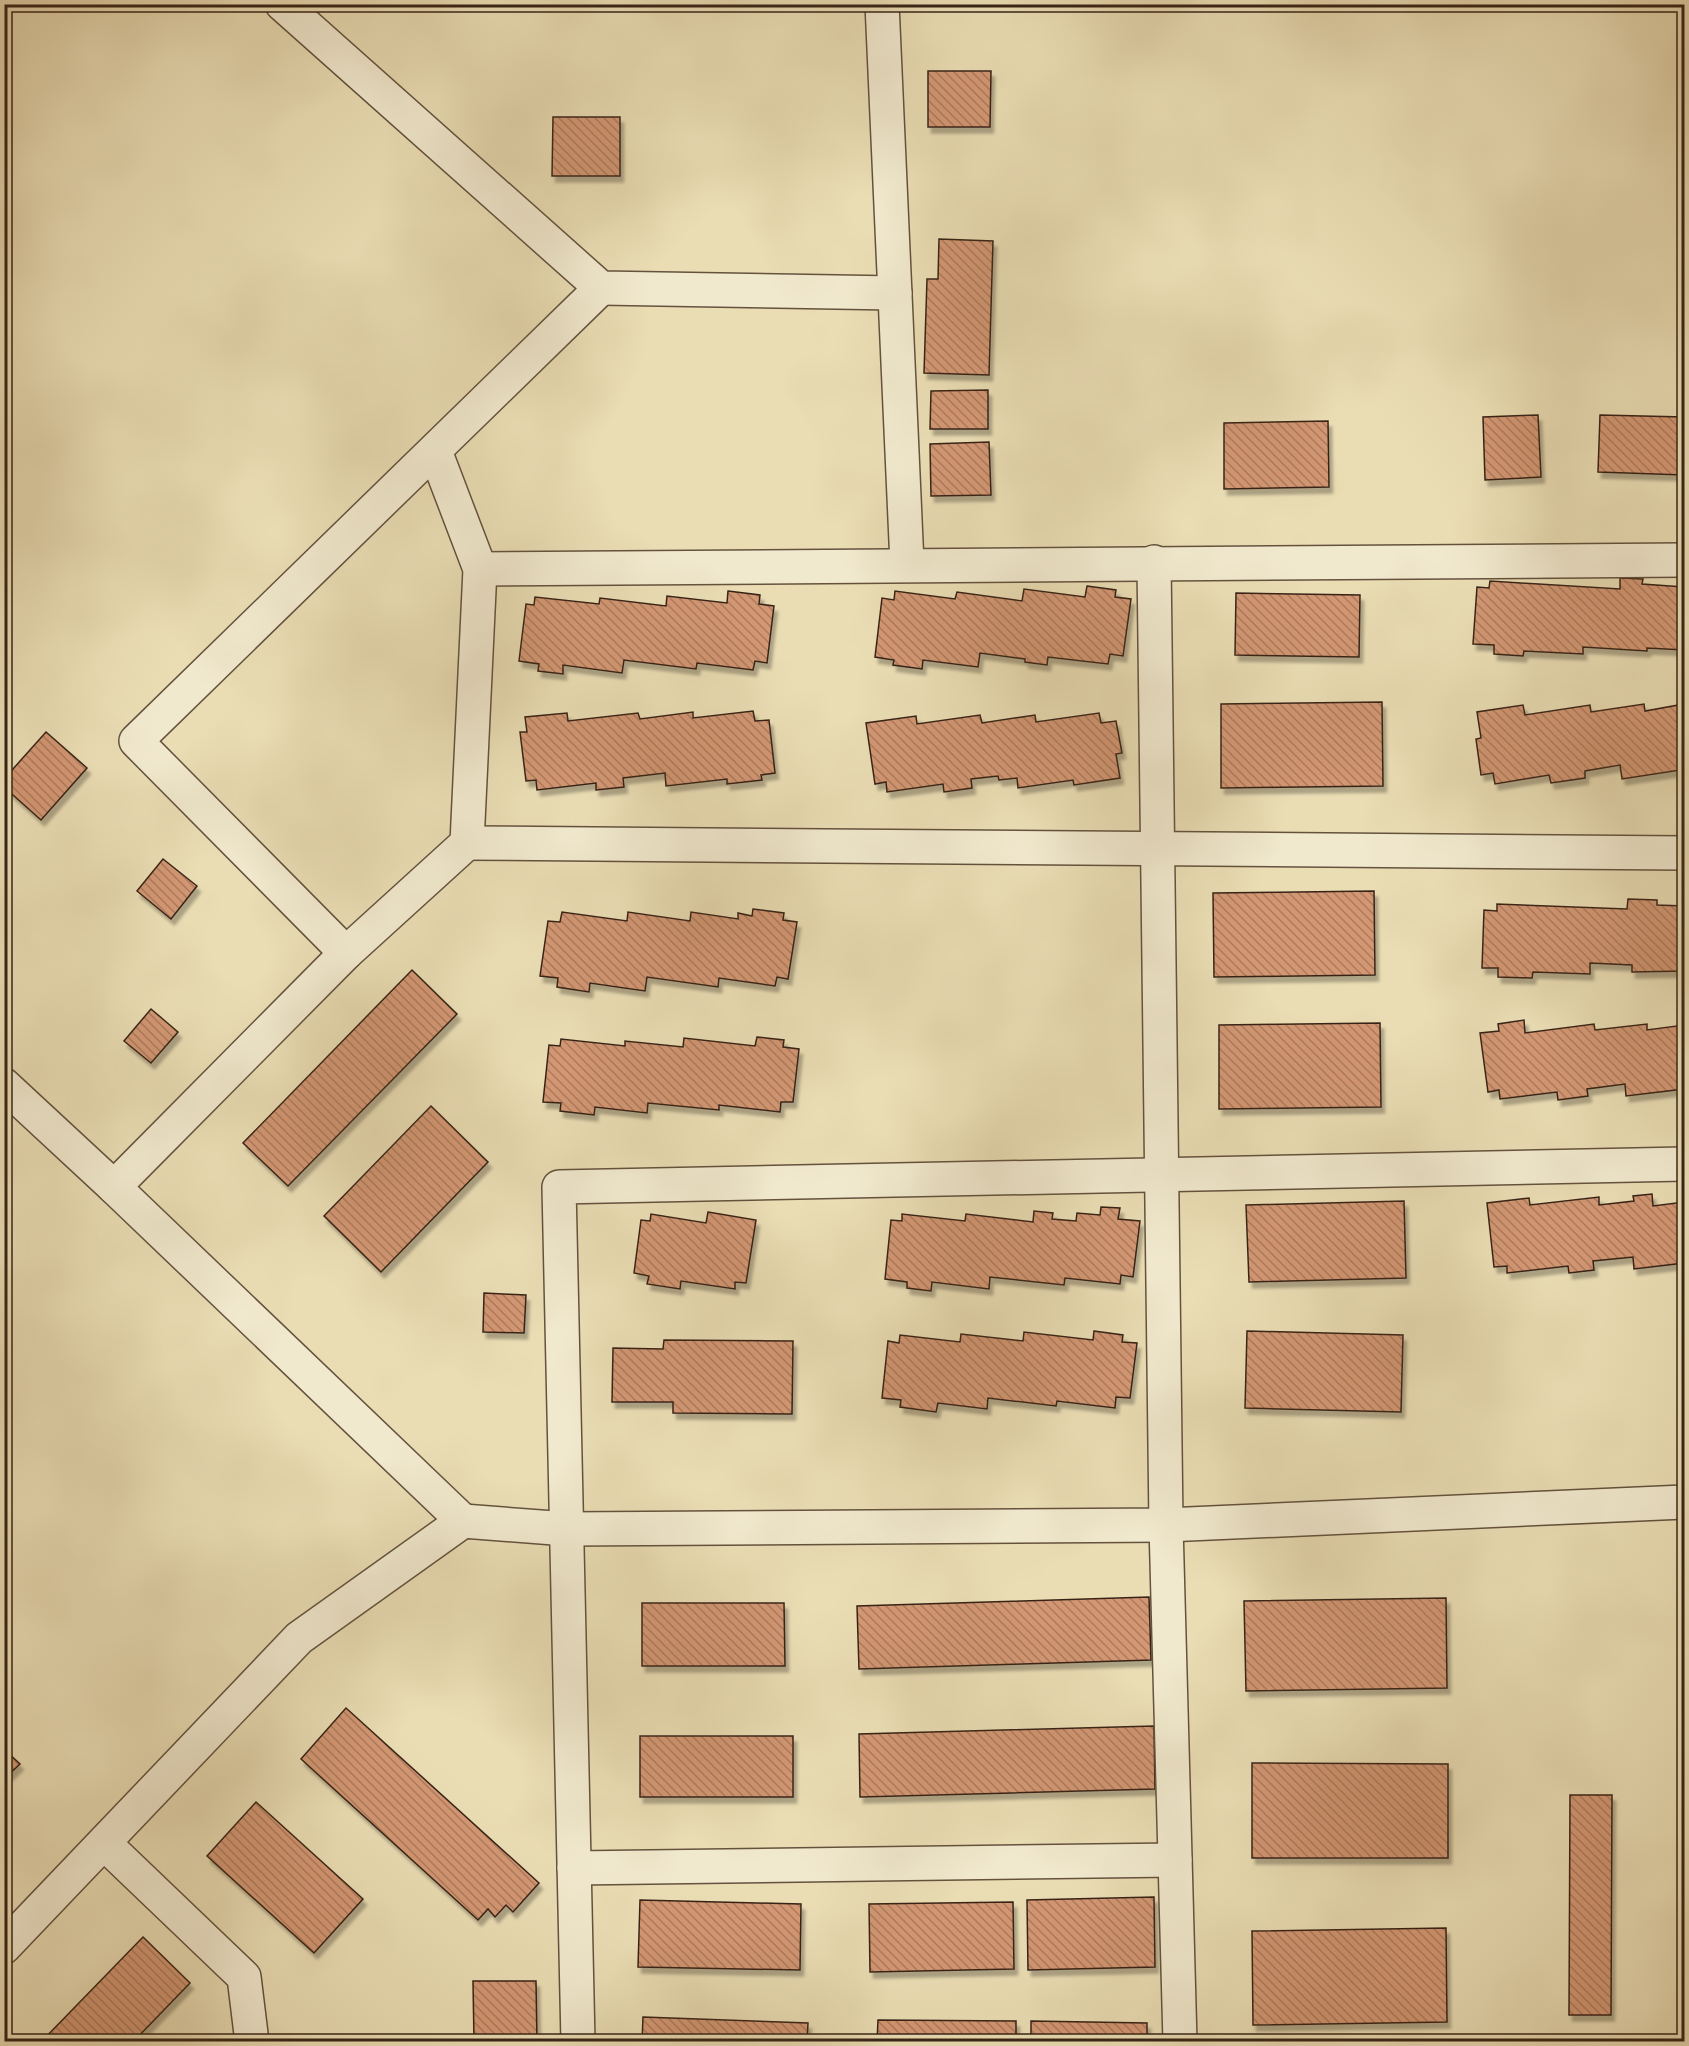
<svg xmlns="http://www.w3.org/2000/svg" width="1689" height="2046" viewBox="0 0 1689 2046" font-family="'Sorts Mill Goudy',serif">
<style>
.building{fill:url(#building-back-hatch);stroke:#382417;stroke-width:1.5;filter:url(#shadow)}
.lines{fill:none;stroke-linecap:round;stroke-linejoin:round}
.minor-casing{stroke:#64523e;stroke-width:36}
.minor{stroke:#f1e9ce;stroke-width:33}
</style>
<defs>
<pattern id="building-back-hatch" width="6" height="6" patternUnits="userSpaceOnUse" patternTransform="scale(1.5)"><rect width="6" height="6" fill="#d39773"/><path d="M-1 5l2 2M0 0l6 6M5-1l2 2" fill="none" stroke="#ac7b5d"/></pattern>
<filter id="shadow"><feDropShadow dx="3.5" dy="6" stdDeviation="1.5" flood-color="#0004"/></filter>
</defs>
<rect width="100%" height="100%" fill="#eaddb4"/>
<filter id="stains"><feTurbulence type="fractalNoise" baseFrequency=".00333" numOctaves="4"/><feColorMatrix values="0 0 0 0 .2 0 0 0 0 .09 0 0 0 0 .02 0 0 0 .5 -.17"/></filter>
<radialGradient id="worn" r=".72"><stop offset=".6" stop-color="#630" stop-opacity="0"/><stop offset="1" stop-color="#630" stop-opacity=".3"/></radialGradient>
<!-- building -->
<g class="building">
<polygon points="928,71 991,71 990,127 928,127"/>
<polygon points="553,117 620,117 620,176 552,176"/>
<polygon points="939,239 993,241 989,375 924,373 927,279 938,279"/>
<polygon points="988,390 988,429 930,429 931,391"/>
<polygon points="1538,415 1541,477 1485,480 1483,417"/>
<polygon points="1600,415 1684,417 1684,475 1598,472"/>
<polygon points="1328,421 1329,487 1224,489 1224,423"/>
<polygon points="989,442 991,495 931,496 930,444"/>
<polygon points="1620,578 1643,579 1642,584 1684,587 1684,581 1684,650 1647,648 1647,651 1583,647 1583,654 1524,651 1523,656 1494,654 1494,645 1473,644 1477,587 1489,588 1490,581 1620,589"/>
<polygon points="1087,586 1116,590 1115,597 1131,599 1123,656 1110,654 1108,664 1048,657 1047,665 1025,662 1025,659 980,653 978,667 923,660 922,669 893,665 894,660 875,657 882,598 894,600 895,591 955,599 957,592 1022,601 1024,589 1085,597"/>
<polygon points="728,591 760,595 759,604 774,606 767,663 755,661 753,670 697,663 696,669 624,660 622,673 563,665 563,674 538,671 539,664 519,661 526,604 534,605 535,597 599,604 600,598 666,606 667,596 727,603"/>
<polygon points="1236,593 1360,595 1359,657 1235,655"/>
<polygon points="1382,702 1383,786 1221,788 1221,704"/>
<polygon points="1644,704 1645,711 1684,704 1684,777 1682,777 1680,770 1622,779 1620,765 1585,771 1585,778 1551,783 1549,775 1495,784 1493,773 1481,775 1476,739 1481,738 1477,712 1523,705 1525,715 1590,705 1591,712"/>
<polygon points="753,711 755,721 769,720 775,773 761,775 762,780 727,784 727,779 666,786 665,773 623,778 624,787 596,790 596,783 537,790 536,780 526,781 520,732 527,732 525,717 567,713 568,721 638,713 640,719 693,712 693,718"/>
<polygon points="1099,713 1101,723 1116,721 1122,753 1116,754 1120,778 1074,785 1073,780 1018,788 1017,778 999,780 998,776 971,779 972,788 944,792 943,784 887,792 886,782 875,784 866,723 916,716 917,724 980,715 982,723 1035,715 1036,722"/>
<polygon points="46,732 87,768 41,820 4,787 4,779"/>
<polygon points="163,859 197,886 171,919 137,891"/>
<polygon points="1374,891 1375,975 1214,977 1213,893"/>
<polygon points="1628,899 1657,900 1657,905 1684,906 1684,971 1632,972 1632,965 1590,963 1590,974 1533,972 1532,978 1498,977 1498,968 1482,968 1484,910 1497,911 1497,904 1627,909"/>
<polygon points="753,909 784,913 783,920 797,922 788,979 777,977 775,986 719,978 718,987 647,977 645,991 590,983 589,992 557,987 558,978 540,976 548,921 560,922 562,912 627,921 628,912 690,921 691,912 738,919 738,913 752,916"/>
<polygon points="412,970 457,1014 288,1186 243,1143"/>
<polygon points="151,1009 178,1032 151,1063 124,1041"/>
<polygon points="1524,1020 1525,1033 1594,1024 1595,1030 1647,1024 1647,1030 1684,1025 1684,1089 1626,1096 1625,1084 1587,1089 1588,1096 1558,1100 1557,1092 1500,1099 1499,1090 1488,1092 1480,1033 1499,1031 1498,1024"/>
<polygon points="1380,1023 1381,1107 1219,1109 1219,1025"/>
<polygon points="757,1037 784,1040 783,1047 799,1049 793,1102 781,1102 780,1112 719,1105 719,1110 648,1103 647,1113 595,1107 594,1115 560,1111 561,1103 543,1102 549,1045 560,1046 561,1039 625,1046 625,1041 683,1047 684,1038 755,1046"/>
<polygon points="431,1106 488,1162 381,1272 324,1216"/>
<polygon points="1652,1194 1653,1206 1684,1202 1684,1263 1634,1269 1633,1257 1593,1261 1594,1270 1569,1273 1568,1266 1507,1273 1507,1266 1494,1267 1487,1203 1529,1198 1530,1205 1599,1197 1599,1205 1634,1201 1633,1196"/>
<polygon points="1404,1201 1406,1278 1249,1282 1246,1205"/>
<polygon points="1101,1207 1120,1208 1118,1219 1140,1221 1133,1277 1121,1275 1120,1284 1065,1278 1064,1285 990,1277 989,1289 932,1282 931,1291 907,1288 907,1282 885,1279 891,1220 902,1221 902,1214 965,1221 966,1214 1033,1222 1034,1211 1053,1213 1052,1219 1076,1221 1077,1213 1100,1215"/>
<polygon points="708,1212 756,1220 746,1283 735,1282 735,1289 681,1281 680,1289 647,1284 649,1276 634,1273 641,1220 650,1221 651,1214 706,1223"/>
<polygon points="484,1293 526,1295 524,1333 483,1332"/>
<polygon points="1094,1331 1123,1335 1122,1342 1137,1343 1130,1398 1116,1397 1115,1408 1057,1401 1056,1406 988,1398 987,1409 938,1403 936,1412 900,1407 901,1400 882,1398 888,1341 899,1343 900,1335 960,1342 961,1334 1023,1341 1024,1332 1093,1340"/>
<polygon points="1247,1331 1403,1335 1401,1412 1245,1408"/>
<polygon points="664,1340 793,1341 792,1414 673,1413 673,1402 612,1402 613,1348 663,1349"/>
<polygon points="1149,1597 1151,1660 859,1669 857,1606"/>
<polygon points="1446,1598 1447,1688 1246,1691 1244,1601"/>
<polygon points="1682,1599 1684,1599 1684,1717 1679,1717"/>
<polygon points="642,1603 784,1603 785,1666 642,1666"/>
<polygon points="346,1708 539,1883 513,1912 506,1905 495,1917 488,1909 478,1920 301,1759"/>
<polygon points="1154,1726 1155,1789 860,1797 859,1734"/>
<rect x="640" y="1736" width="153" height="61"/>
<polygon points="4,1749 20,1764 4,1779"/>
<polygon points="1252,1763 1448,1764 1448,1858 1252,1858"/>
<polygon points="1570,1795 1612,1795 1611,2015 1569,2015"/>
<polygon points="256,1802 363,1899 314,1953 207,1856"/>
<polygon points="1154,1897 1155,1967 1028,1970 1027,1900"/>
<polygon points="640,1900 801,1904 800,1970 638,1967"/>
<polygon points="1013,1902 1014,1969 870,1972 869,1904"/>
<polygon points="1446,1928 1447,2022 1253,2025 1252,1931"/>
<polygon points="143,1937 190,1983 133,2042 41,2042"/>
<polygon points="473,1981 536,1981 537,2042 474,2042"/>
<polygon points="643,2017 808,2023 807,2042 642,2042"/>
<polygon points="878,2020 1016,2021 1016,2042 877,2042"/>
<polygon points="1031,2021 1147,2023 1147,2042 1031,2042"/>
</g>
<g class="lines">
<defs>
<g id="minor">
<polyline points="282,4 601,288 895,293"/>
<polyline points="882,4 907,564"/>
<polyline points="435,451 480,569 467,843 346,953 114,1187 463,1521"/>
<polyline points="1154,562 1166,1525 1180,2042"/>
<polyline points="480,569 1684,560"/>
<polyline points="467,843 1684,853"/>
<polyline points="346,953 136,741 601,288"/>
<polyline points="4,1085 114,1187"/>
<polyline points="104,1843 244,1977 252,2042"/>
<polyline points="574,1868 1175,1860"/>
<polyline points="4,1947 299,1638 463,1521 567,1529 1166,1525 1684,1502"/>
<polyline points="578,2042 559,1187 1684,1164"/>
</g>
</defs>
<!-- minor casing -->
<use href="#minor" class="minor-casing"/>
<!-- minor -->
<use href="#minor" class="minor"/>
</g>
<!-- margin -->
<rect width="1689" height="2046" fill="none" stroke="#eaddb4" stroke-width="24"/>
<rect x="6" y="6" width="1677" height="2034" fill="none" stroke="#382417" stroke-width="3"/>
<rect x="12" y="12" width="1665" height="2022" fill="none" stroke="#382417" stroke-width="1.5"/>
<rect width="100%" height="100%" filter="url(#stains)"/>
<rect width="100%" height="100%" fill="url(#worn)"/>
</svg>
